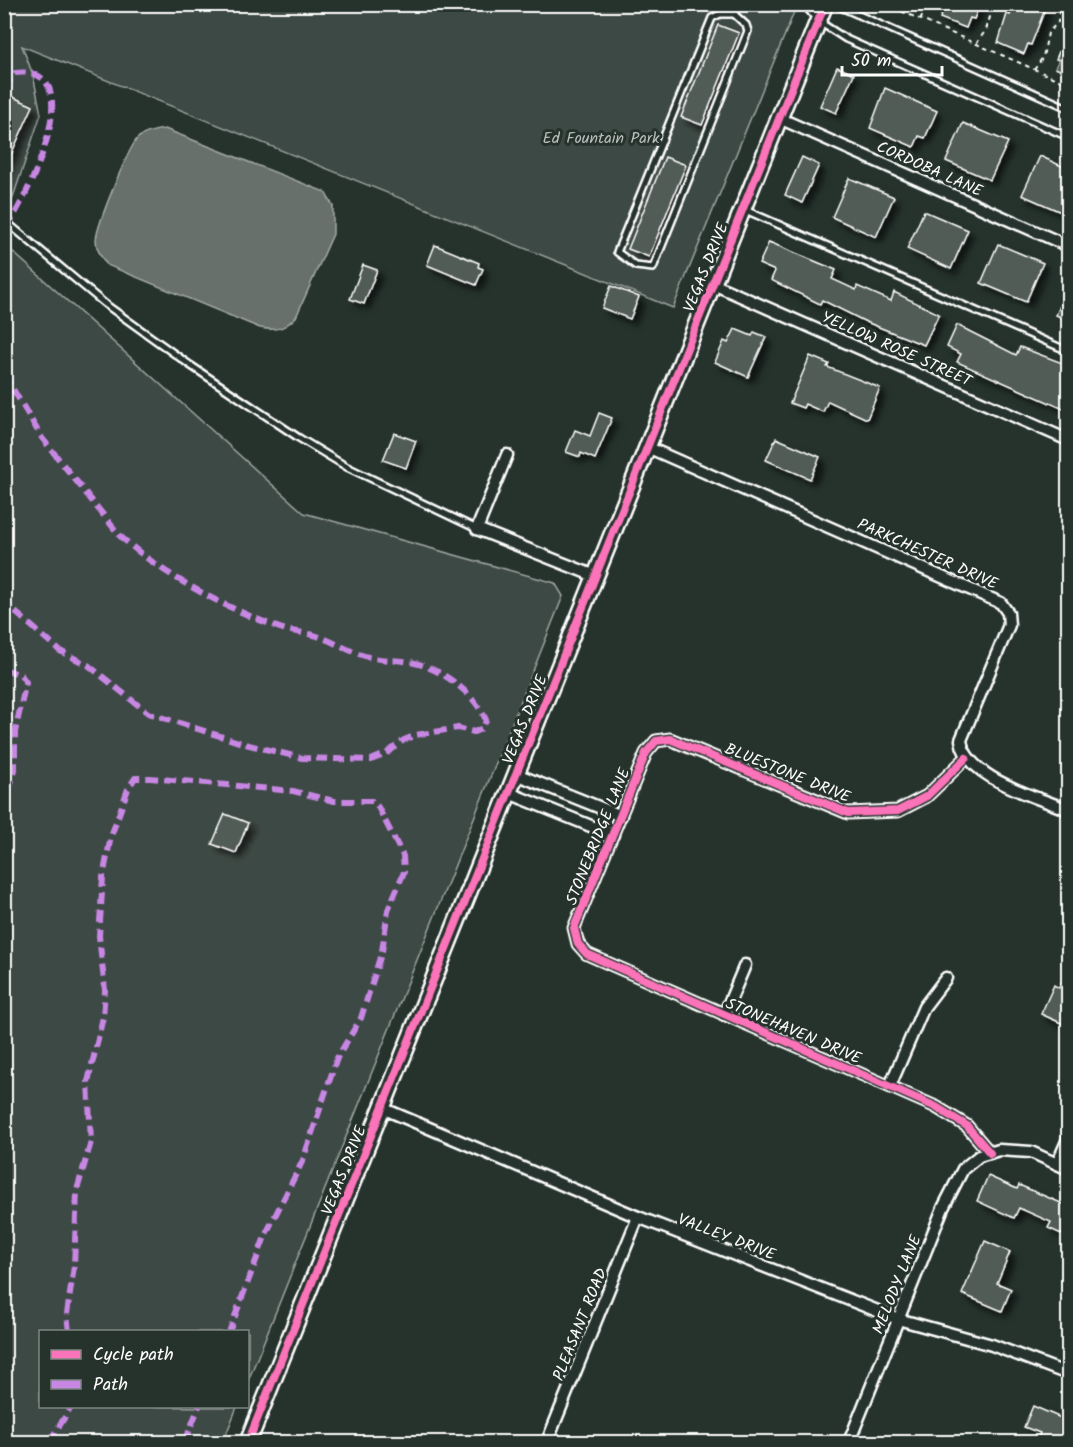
<svg xmlns="http://www.w3.org/2000/svg" width="1073" height="1447" viewBox="0 0 1073 1447" font-family="Kalam,sans-serif">
<style>
.green{fill:#3e4944;stroke:#9ea4a2;stroke-width:1.5}
.water{fill:#67706c;stroke:#a4a9a7;stroke-width:1.5}
.building{fill:#515c57;stroke:#fff;stroke-width:1.5;filter:url(#shadow)}
.lines{fill:none;stroke-linecap:round;stroke-linejoin:round}
.lane-casing{stroke:#fff;stroke-width:10}
.street-casing{stroke:#fff;stroke-width:15}
.secondary-casing{stroke:#fff;stroke-width:20}
.path{stroke:#fff;stroke-width:2;stroke-dasharray:4.5 4.5;stroke-linecap:butt}
.lane{stroke:#26332d;stroke-width:5}
.street{stroke:#26332d;stroke-width:10}
.secondary{stroke:#26332d;stroke-width:15}
.quiet{stroke:#c787e3;stroke-width:6;stroke-dasharray:12 6;stroke-linecap:butt}
.cycleway-casing{stroke:#26332d;stroke-width:11}
.cycleway{stroke:#fb73b8;stroke-width:8}
.labels{text-anchor:middle;stroke-width:6;stroke-linejoin:round;paint-order:stroke}
.park-label{font-size:16px;fill:#bbbfbe;stroke:#26332d}
.street-label{font-size:16px;fill:#fff;stroke:#26332d}
</style>
<defs>
<filter id="shadow"><feDropShadow dx="5.5" dy="5.5" stdDeviation="3" flood-color="#0009"/></filter>
</defs>
<rect width="100%" height="100%" fill="#26332d"/>
<filter id="ink" filterUnits="userSpaceOnUse"><feTurbulence type="fractalNoise" baseFrequency=".0167" numOctaves="2"/><feDisplacementMap in="SourceGraphic" scale="12" xChannelSelector="R" yChannelSelector="G"/><feConvolveMatrix kernelMatrix="1 2 1 2 8 2 1 2 1" color-interpolation-filters="sRGB"/></filter>
<g filter="url(#ink)">
<!-- green -->
<g class="green">
<polygon points="5,5 797,5 673,308 22,46 33,75 41,114 5,221"/>
<polygon points="5,245 304,513 555,583 563,596 248,1381 248,1332 40,1332 40,1406 237,1407 223,1442 5,1442"/>
</g>
<!-- water -->
<path class="water" d="M 165,129 L 325,192 L 333,206 L 333,234 L 296,317 C 284,329 277,331 260,328 L 107,265 C 102,258 96,250 96,240 C 97,225 129,145 139,137 C 147,132 156,130 165,129 Z"/>
<!-- building -->
<g class="building">
<polygon points="946,4 980,4 974,19 970,18 966,28 940,18"/>
<polygon points="1014,4 1047,4 1031,45 1028,44 1024,54 998,43 1007,14 1010,15"/>
<polygon points="718,25 739,33 702,125 681,117"/>
<polygon points="1068,29 1068,73 1055,68 1059,60 1056,59"/>
<polygon points="837,67 854,74 836,113 820,106"/>
<polygon points="885,88 937,111 925,138 919,136 914,147 870,128"/>
<polygon points="4,93 33,106 4,170"/>
<polygon points="963,123 1008,142 990,180 946,161"/>
<polygon points="1040,156 1068,169 1068,215 1022,195"/>
<polygon points="665,157 686,165 649,257 628,249"/>
<polygon points="802,157 819,165 802,203 785,195"/>
<polygon points="849,178 894,197 876,237 832,217"/>
<polygon points="924,211 968,230 951,269 907,249"/>
<polygon points="769,242 836,270 832,279 856,290 857,286 891,301 894,292 939,314 924,345 866,322 822,300 820,304 771,280 775,271 759,264"/>
<polygon points="998,244 1043,263 1026,302 981,283"/>
<polygon points="435,245 479,263 478,267 483,269 476,285 427,265"/>
<polygon points="363,265 377,270 364,304 350,299"/>
<polygon points="611,286 639,297 630,319 602,308"/>
<polygon points="1068,288 1068,320 1056,315"/>
<polygon points="957,325 1016,355 1020,347 1065,364 1068,369 1068,404 1066,410 957,362 961,354 947,347"/>
<polygon points="735,329 752,336 754,332 766,337 748,377 715,362 724,341 728,343"/>
<polygon points="810,356 829,364 827,367 880,388 867,419 828,401 823,412 805,404 803,408 790,403"/>
<polygon points="599,413 612,418 595,459 581,453 580,457 566,452 575,430 590,436"/>
<polygon points="394,433 416,441 406,468 383,460"/>
<polygon points="776,438 820,457 810,479 766,460"/>
<polygon points="225,814 248,823 236,853 212,844"/>
<polygon points="1068,967 1068,1026 1041,1014 1054,985 1059,988"/>
<polygon points="988,1176 1017,1189 1019,1185 1068,1206 1068,1237 1048,1228 1051,1222 1019,1208 1014,1218 977,1201"/>
<polygon points="985,1241 1010,1252 997,1283 1011,1289 1002,1311 962,1294"/>
<polygon points="1033,1406 1068,1421 1068,1443 1050,1438 1048,1443 1037,1440 1040,1433 1024,1427"/>
</g>
<g class="lines">
<defs>
<g id="lane">
<polyline points="804,4 818,21 846,39 1068,137"/>
<polyline points="834,4 1068,108"/>
<polygon points="720,14 734,14 746,25 748,31 653,268 636,266 617,252 712,18"/>
<polyline points="734,14 738,4"/>
<polyline points="743,209 1068,351"/>
<polyline points="4,220 105,304 190,365 299,438 347,467 477,529"/>
</g>
<g id="street">
<polyline points="779,118 1068,246"/>
<polyline points="713,284 1068,440"/>
<path d="M 647,447 L 1001,603 L 1008,613 L 1009,625 L 961,740 C 966,779 1036,796 1068,810"/>
<polyline points="507,455 477,529 595,576"/>
<polyline points="966,758 927,796 898,811 848,813 670,739 656,741 646,753 574,928 578,944 587,954 936,1107 967,1126 990,1153"/>
<polyline points="516,774 621,816"/>
<polyline points="509,793 613,835"/>
<polyline points="724,1015 745,965"/>
<polyline points="890,1086 924,1007 946,978"/>
<polyline points="382,1108 638,1217 898,1319 992,1345 1068,1374"/>
<polyline points="1057,1164 1068,1139"/>
<polyline points="547,1442 638,1217"/>
<polyline points="849,1442 943,1208 963,1169 979,1156 999,1150 1031,1152 1068,1169"/>
</g>
<polyline id="secondary" points="248,1442 825,4"/>
</defs>
<!-- lane casing -->
<use href="#lane" class="lane-casing"/>
<!-- street casing -->
<use href="#street" class="street-casing"/>
<!-- secondary casing -->
<use href="#secondary" class="secondary-casing"/>
<!-- path -->
<g class="path">
<polyline points="885,4 1068,84"/>
<polyline points="920,20 930,4"/>
<polyline points="976,44 986,30 994,4"/>
<polyline points="1034,70 1043,57 1048,33 1058,22 1060,4"/>
</g>
<!-- lane -->
<use href="#lane" class="lane"/>
<!-- street -->
<use href="#street" class="street"/>
<!-- secondary -->
<use href="#secondary" class="secondary"/>
<!-- quiet -->
<g class="quiet">
<path d="M 4,89 L 15,73 C 95,63 24,205 4,231"/>
<path d="M 4,374 L 42,438 L 120,536 C 164,576 222,606 277,627 C 290,632 304,632 317,636 C 335,642 350,652 368,657 C 385,661 405,659 422,665 C 448,674 475,695 486,720 L 483,728 L 474,732 L 458,728 L 416,735 L 404,740 L 386,754 L 371,760 L 302,758 L 245,744 L 148,713 L 88,665 L 60,651 L 4,602"/>
<polyline points="4,669 21,675 26,682 15,732 15,770 4,807"/>
<polyline points="69,1332 67,1314 74,1266 77,1190 91,1142 88,1082 103,1017 105,990 99,936 103,877 111,836 128,789 135,778 150,778 293,791 334,801 372,801 378,807 403,856 404,872 388,910 382,951 361,1018 337,1058 303,1160 266,1234 229,1332"/>
<polyline points="49,1442 72,1406"/>
<polyline points="185,1442 199,1406"/>
</g>
<defs>
<g id="cycleway">
<polyline points="966,758 927,796 898,811 848,813 670,739 656,741 646,753 574,928 578,944 587,954 936,1107 967,1126 990,1153"/>
<polyline points="248,1442 825,4"/>
</g>
</defs>
<!-- cycleway casing -->
<use href="#cycleway" class="cycleway-casing"/>
<!-- cycleway -->
<use href="#cycleway" class="cycleway"/>
</g>
</g>
<g class="labels">
<!-- park labels -->
<g class="park-label">
<text x="601" y="143">Ed Fountain Park</text>
</g>
<!-- street labels -->
<g class="street-label">
<text transform="translate(930 168) rotate(24)" y="6">CORDOBA LANE</text>
<text transform="translate(705 267) rotate(-68)" y="6">VEGAS DRIVE</text>
<text transform="translate(897 348) rotate(24)" y="6">YELLOW ROSE STREET</text>
<text transform="translate(928 553) rotate(24)" y="6">PARKCHESTER DRIVE</text>
<text transform="translate(524 719) rotate(-68)" y="6">VEGAS DRIVE</text>
<text transform="translate(788 772) rotate(22)" y="6">BLUESTONE DRIVE</text>
<text transform="translate(597 836) rotate(-68)" y="6">STONEBRIDGE LANE</text>
<text transform="translate(794 1030) rotate(23)" y="6">STONEHAVEN DRIVE</text>
<text transform="translate(343 1170) rotate(-68)" y="6">VEGAS DRIVE</text>
<text transform="translate(727 1236) rotate(21)" y="6">VALLEY DRIVE</text>
<text transform="translate(896 1284) rotate(-68)" y="6">MELODY LANE</text>
<text transform="translate(579 1324) rotate(-68)" y="6">PLEASANT ROAD</text>
</g>
</g>
<!-- margin -->
<rect width="1073" height="1447" fill="none" stroke="#26332d" stroke-width="24"/>
<rect x="12" y="12" width="1049" height="1423" fill="none" stroke="#fff" stroke-width="2" filter="url(#ink)"/>
<!-- legend -->
<rect x="39" y="1330" width="210" height="78" fill="#26332d" stroke="#7d8581" stroke-width="1.5"/>
<rect x="51" y="1350" width="30" height="9" fill="#fb73b8" stroke="#7d8581" stroke-width="1.5"/>
<text x="93" y="1360" font-size="18" fill="#ffffff">Cycle path</text>
<rect x="51" y="1380" width="30" height="9" fill="#c787e3" stroke="#7d8581" stroke-width="1.5"/>
<text x="93" y="1390" font-size="18" fill="#ffffff">Path</text>
<!-- scale -->
<path d="M842 66v9h100v-9" fill="none" stroke="#ffffff" stroke-width="3"/>
<text x="851" y="66" font-size="18" fill="#ffffff" stroke="#26332d" stroke-width="4.5" paint-order="stroke">50 m</text>
</svg>
